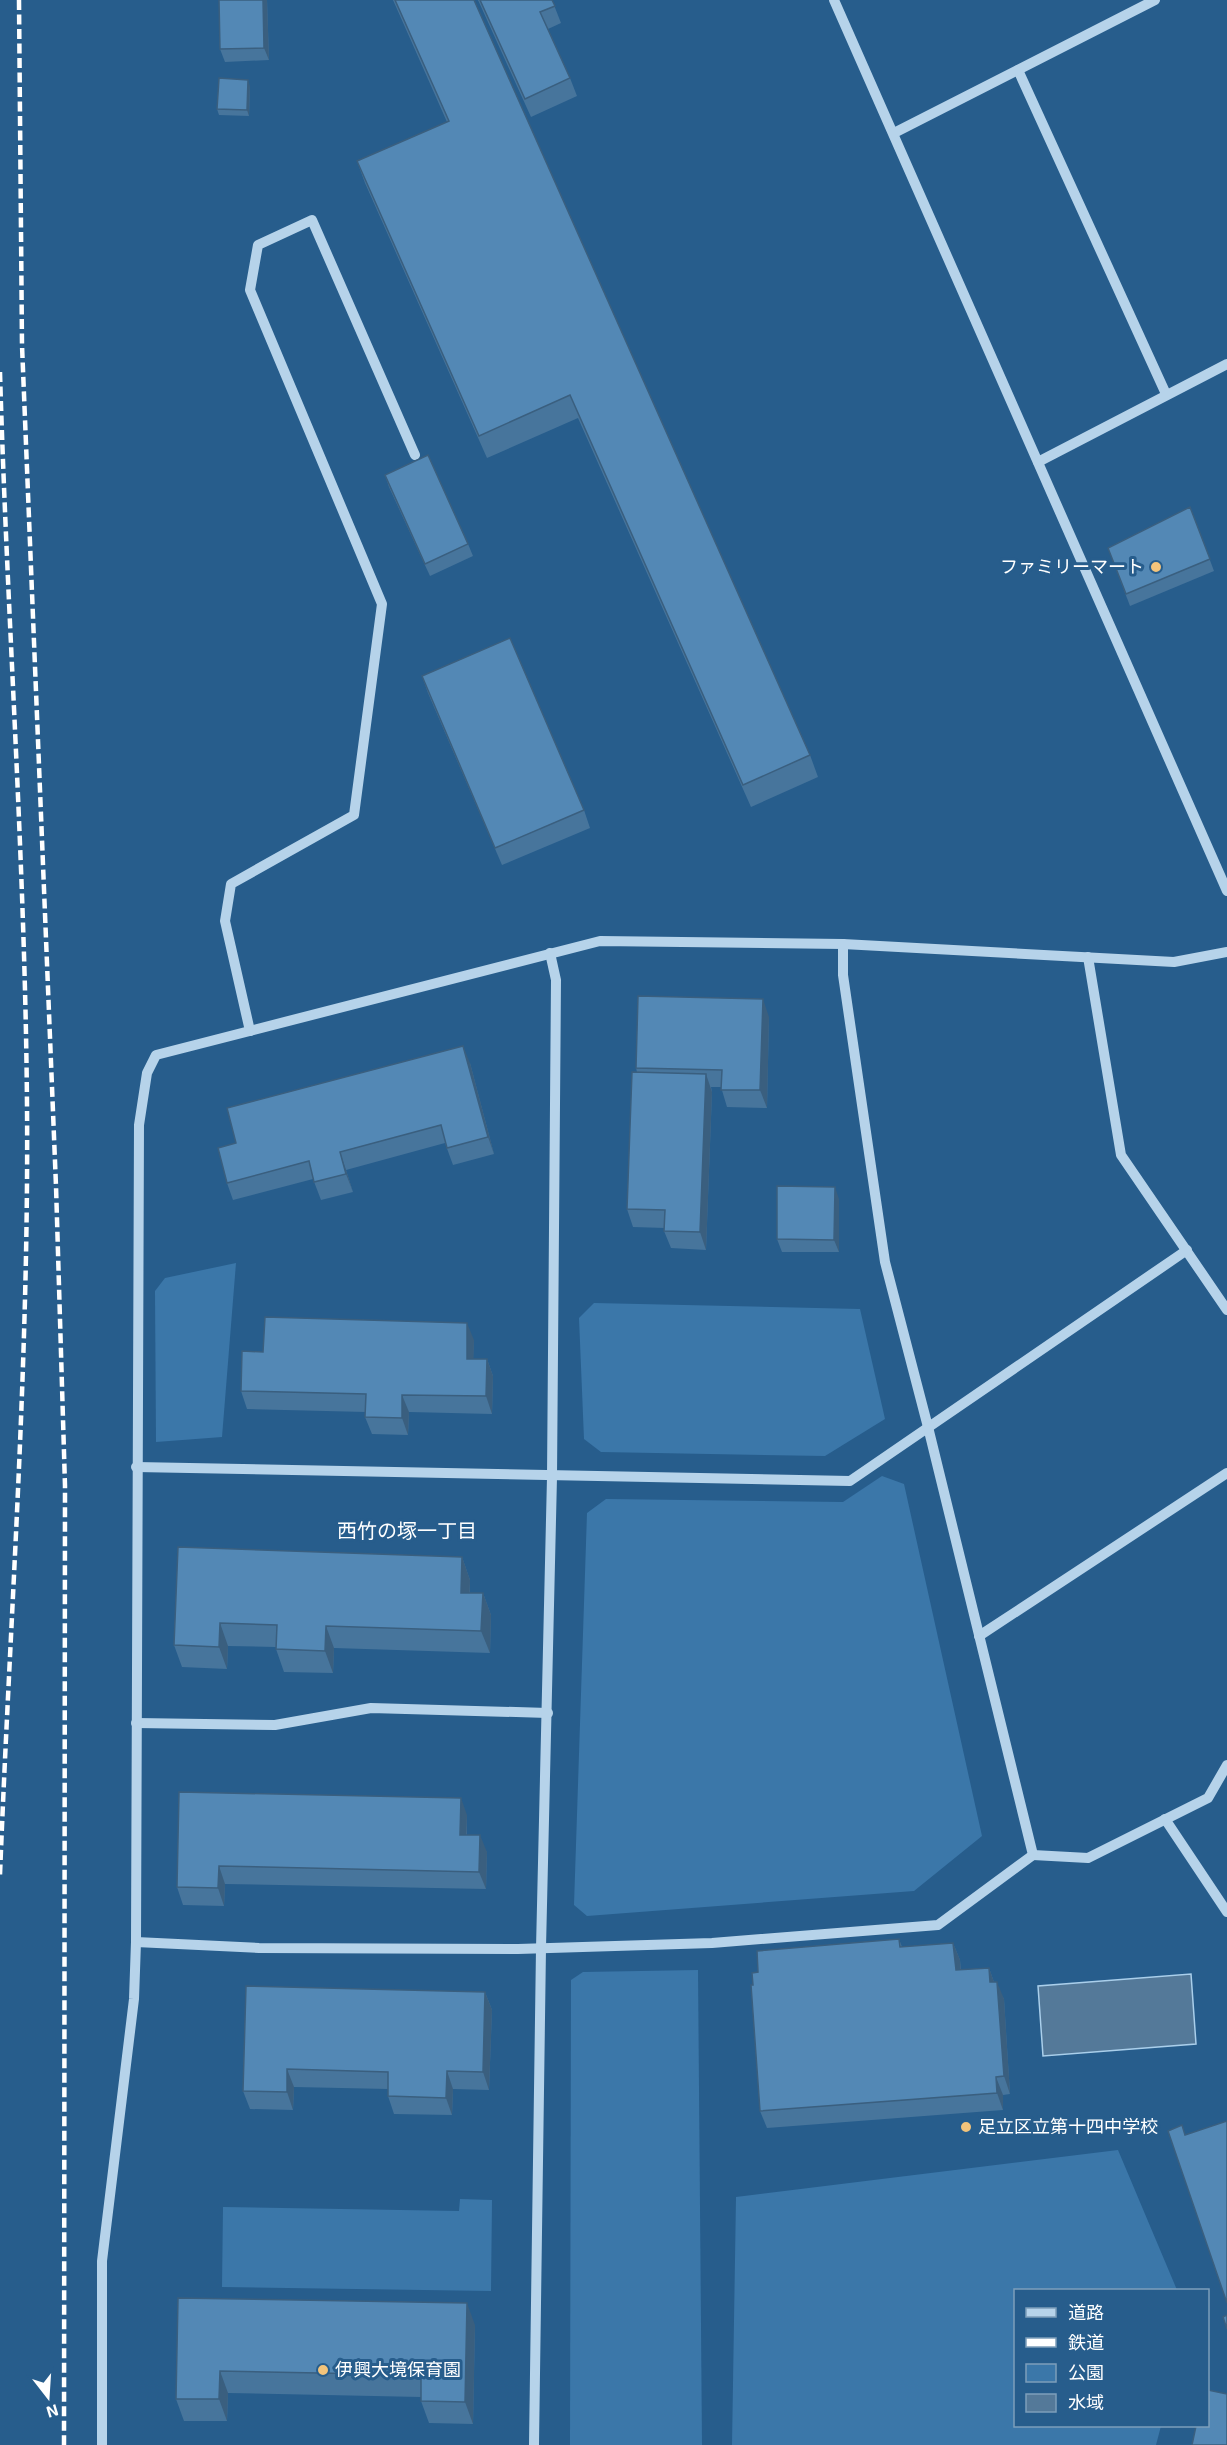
<svg xmlns="http://www.w3.org/2000/svg" width="1227" height="2445" viewBox="0 0 1227 2445" font-family="'Exo 2','Noto Sans JP',sans-serif">
<style>
.green{fill:#3b77a9}
.water{fill:#547999;stroke:#aacfeb;stroke-width:1.5}
.lines{fill:none;stroke-linecap:round;stroke-linejoin:round}
.minor{stroke:#b6d3ea;stroke-width:10}
.rail{stroke:#fff;stroke-width:4.5;stroke-dasharray:10 4.5;stroke-linecap:butt}
.wall{fill:#47759c}
.shaded-wall{fill:#3a5f7f}
.building{fill:#5388b5;stroke:#3a5f7f;stroke-width:1.5}
.poi-dot{fill:#f3c47b;stroke:#275d8c;stroke-width:2}
.labels{text-anchor:middle;stroke-width:6;stroke-linejoin:round;paint-order:stroke}
.poi-label{font-size:18px;fill:#fff;stroke:#275d8c;text-anchor:start}
.neighbourhood-label{font-size:20px;fill:#fff;stroke:#275d8c}
</style>
<rect width="100%" height="100%" fill="#275d8c"/>
<!-- green -->
<g class="green">
<polygon points="236,1263 222,1437 156,1442 155,1291 165,1278"/>
<polygon points="594,1303 860,1309 885,1419 825,1456 601,1452 584,1439 579,1318"/>
<polygon points="882,1476 904,1484 982,1836 914,1891 587,1916 574,1905 587,1513 606,1499 843,1502"/>
<polygon points="698,1970 702,2445 570,2445 571,1980 583,1972"/>
<polygon points="1118,2150 1177,2290 1016,2290 1016,2426 1161,2426 1156,2445 732,2445 736,2197"/>
<polygon points="460,2199 492,2200 491,2291 222,2287 223,2207 459,2211"/>
</g>
<!-- water -->
<polygon class="water" points="1191,1974 1196,2044 1043,2056 1038,1986"/>
<g class="lines">
<!-- minor -->
<g class="minor">
<polyline points="834,0 1227,891"/>
<polyline points="1018,70 1166,394"/>
<polyline points="894,133 1155,0"/>
<polyline points="1038,462 1227,364"/>
<polyline points="1088,957 1121,1155 1227,1310"/>
<polyline points="250,1031 225,921 231,884 354,815 382,604 250,290 258,245 312,220 415,455"/>
<polyline points="136,1467 850,1481 1187,1250"/>
<polyline points="979,1636 1227,1473"/>
<polyline points="136,1723 275,1725 371,1708 548,1713"/>
<polyline points="1165,1819 1227,1912"/>
<polyline points="1033,1855 1088,1858 1208,1798 1227,1765"/>
<polyline points="136,1942 259,1948 518,1949 712,1943 938,1925 1033,1855 928,1427 885,1262 843,975 843,944"/>
<polyline points="102,2445 102,2261 134,1999 136,1942 139,1125 147,1073 156,1055 600,941 843,944 1174,962 1227,952"/>
<polyline points="534,2445 541,1948 552,1477 556,980 550,953"/>
</g>
<!-- rail -->
<g class="rail">
<polyline points="19,0 22,345 56,1186 65,1486 64,2445"/>
<path d="M 0,372 C 7,616 25,860 27,1105 C 29,1362 10,1618 0,1875"/>
</g>
</g>
<!-- wall -->
<g class="wall">
<polygon points="219,0 267,0 269,60 225,62 220,49"/>
<polygon points="393,0 474,0 810,755 818,777 751,807 578,418 487,458 365,183 357,161 447,122"/>
<polygon points="478,0 552,0 561,23 548,29 570,78 577,96 531,117"/>
<polygon points="250,86 249,116 219,115 217,109"/>
<polygon points="385,475 468,544 473,556 430,576 389,487"/>
<polygon points="1190,507 1214,571 1130,606 1108,548"/>
<polygon points="422,676 584,810 590,828 502,865 428,693"/>
<polygon points="769,1017 767,1108 727,1107 721,1087 711,1087 712,1092 706,1250 671,1248 664,1231 665,1228 633,1227 627,1209 637,1072 636,1068"/>
<polygon points="470,1063 494,1154 453,1165 445,1143 346,1170 353,1192 321,1200 313,1179 233,1200 227,1183 236,1143"/>
<polygon points="839,1199 839,1252 782,1252 777,1239"/>
<polygon points="474,1340 473,1359 487,1359 493,1376 492,1414 409,1412 408,1435 372,1434 365,1417 366,1412 247,1409 241,1391 263,1352"/>
<polygon points="178,1547 462,1557 470,1580 470,1593 483,1593 491,1615 490,1653 334,1648 333,1673 284,1672 276,1649 276,1647 228,1646 227,1669 182,1667 174,1645"/>
<polygon points="179,1792 467,1815 467,1835 487,1852 486,1889 225,1884 224,1906 183,1905 177,1887"/>
<polygon points="899,1939 902,1947 953,1943 960,1960 961,1970 989,1968 994,1982 1004,1999 1010,2094 1003,2095 1003,2110 767,2128 760,2111 758,1972"/>
<polygon points="246,1986 485,1992 492,2010 489,2090 453,2089 452,2115 394,2114 388,2096 388,2089 294,2087 293,2110 250,2109 243,2091"/>
<polygon points="178,2298 475,2325 473,2424 429,2423 421,2401 421,2397 228,2393 227,2421 184,2421 176,2399"/>
</g>
<!-- shaded-wall -->
<g class="shaded-wall">
<polygon points="263,0 267,0 269,60 264,48"/>
<polygon points="248,80 250,86 249,116 247,110"/>
<polygon points="763,999 769,1017 767,1108 760,1090"/>
<polygon points="463,1046 470,1063 494,1154 488,1137"/>
<polygon points="706,1074 712,1092 706,1250 700,1232"/>
<polygon points="340,1152 346,1170 353,1192 346,1174"/>
<polygon points="835,1187 839,1199 839,1252 834,1240"/>
<polygon points="467,1323 474,1340 473,1376 467,1359"/>
<polygon points="487,1359 493,1376 492,1414 486,1396"/>
<polygon points="402,1395 409,1412 408,1435 402,1418"/>
<polygon points="462,1557 470,1580 469,1615 461,1593"/>
<polygon points="483,1593 491,1615 490,1653 481,1631"/>
<polygon points="220,1623 228,1646 227,1669 219,1647"/>
<polygon points="326,1626 334,1648 333,1673 325,1651"/>
<polygon points="461,1798 467,1815 466,1852 460,1835"/>
<polygon points="480,1835 487,1852 486,1889 479,1872"/>
<polygon points="219,1866 225,1884 224,1906 218,1888"/>
<polygon points="953,1943 960,1960 962,1988 956,1970"/>
<polygon points="989,1968 995,1985 990,1982"/>
<polygon points="997,1982 1004,1999 1010,2094 1004,2076"/>
<polygon points="485,1992 492,2010 489,2090 483,2072"/>
<polygon points="287,2069 294,2087 293,2110 287,2092"/>
<polygon points="447,2071 453,2089 452,2115 446,2098"/>
<polygon points="996,2077 1003,2095 1003,2110 997,2093"/>
<polygon points="467,2303 475,2325 473,2424 465,2402"/>
<polygon points="220,2371 228,2393 227,2421 219,2399"/>
</g>
<!-- building -->
<g class="building">
<polygon points="219,0 263,0 264,48 220,49"/>
<polygon points="395,0 474,0 810,755 743,785 570,395 479,436 357,161 449,121"/>
<polygon points="480,0 552,0 555,6 540,12 570,78 525,99"/>
<polygon points="219,78 248,80 247,110 217,109"/>
<polygon points="428,455 468,544 425,564 385,475"/>
<polygon points="1190,507 1210,559 1126,594 1108,548"/>
<polygon points="510,638 584,810 495,848 422,676"/>
<polygon points="638,996 763,999 760,1090 721,1090 722,1070 636,1068"/>
<polygon points="463,1046 488,1137 447,1148 441,1125 340,1152 346,1174 314,1182 309,1161 227,1183 218,1148 236,1143 227,1108"/>
<polygon points="632,1072 706,1074 700,1232 664,1231 665,1210 627,1209"/>
<polygon points="777,1186 835,1187 834,1240 777,1239"/>
<polygon points="265,1317 467,1323 467,1359 487,1359 486,1396 402,1395 402,1418 365,1417 366,1394 241,1391 242,1351 263,1352"/>
<polygon points="178,1547 462,1557 461,1593 483,1593 481,1631 326,1626 325,1651 276,1649 277,1625 220,1623 219,1647 174,1645"/>
<polygon points="179,1792 461,1798 460,1835 480,1835 479,1872 219,1866 218,1888 177,1887"/>
<polygon points="899,1939 900,1947 953,1943 956,1970 989,1968 990,1982 997,1982 1004,2076 996,2077 997,2093 760,2111 751,1985 753,1985 752,1973 758,1972 757,1951"/>
<polygon points="246,1986 485,1992 483,2072 447,2071 446,2098 388,2096 388,2072 287,2069 287,2092 243,2091"/>
<polygon points="1227,2121 1227,2303 1168,2131 1182,2125 1185,2135"/>
<polygon points="178,2298 467,2303 465,2402 421,2401 421,2375 220,2371 219,2399 176,2399"/>
<polygon points="1227,2315 1227,2329 1223,2317"/>
<polygon points="1208,2390 1227,2394 1227,2445 1192,2445 1196,2426 1208,2426"/>
</g>
<!-- markers -->
<g class="poi-dot">
<circle cx="1156" cy="567" r="6"/>
<circle cx="966" cy="2127" r="6"/>
<circle cx="323" cy="2370" r="6"/>
</g>
<g class="labels">
<!-- poi labels -->
<g class="poi-label">
<text x="1144" y="573" text-anchor="end">ファミリーマート</text>
<text x="978" y="2133">足立区立第十四中学校</text>
<text x="335" y="2376">伊興大境保育園</text>
</g>
<!-- neighbourhood labels -->
<g class="neighbourhood-label">
<text x="407" y="1538">西竹の塚一丁目</text>
</g>
</g>
<!-- legend -->
<rect x="1014" y="2289" width="195" height="138" fill="#275d8c" stroke="#7d9eba" stroke-width="1.5"/>
<rect x="1026" y="2308" width="30" height="9" fill="#b6d3ea" stroke="#7d9eba" stroke-width="1.5"/>
<text x="1068" y="2319" font-size="18" fill="#ffffff">道路</text>
<rect x="1026" y="2338" width="30" height="9" fill="#ffffff" stroke="#7d9eba" stroke-width="1.5"/>
<text x="1068" y="2349" font-size="18" fill="#ffffff">鉄道</text>
<rect x="1026" y="2364" width="30" height="18" fill="#3b77a9" stroke="#7d9eba" stroke-width="1.5"/>
<text x="1068" y="2379" font-size="18" fill="#ffffff">公園</text>
<rect x="1026" y="2394" width="30" height="18" fill="#547999" stroke="#7d9eba" stroke-width="1.5"/>
<text x="1068" y="2409" font-size="18" fill="#ffffff">水域</text>
<!-- north arrow -->
<g transform="translate(48 2397) rotate(163)" stroke="#275d8c" stroke-width="4.5" paint-order="stroke">
<path d="M0-4.5L10 22L0 15L-10 22Z" fill="#ffffff"/>
<text y="-9" font-size="16" font-weight="bold" text-anchor="middle" fill="#ffffff">N</text>
</g>
</svg>
